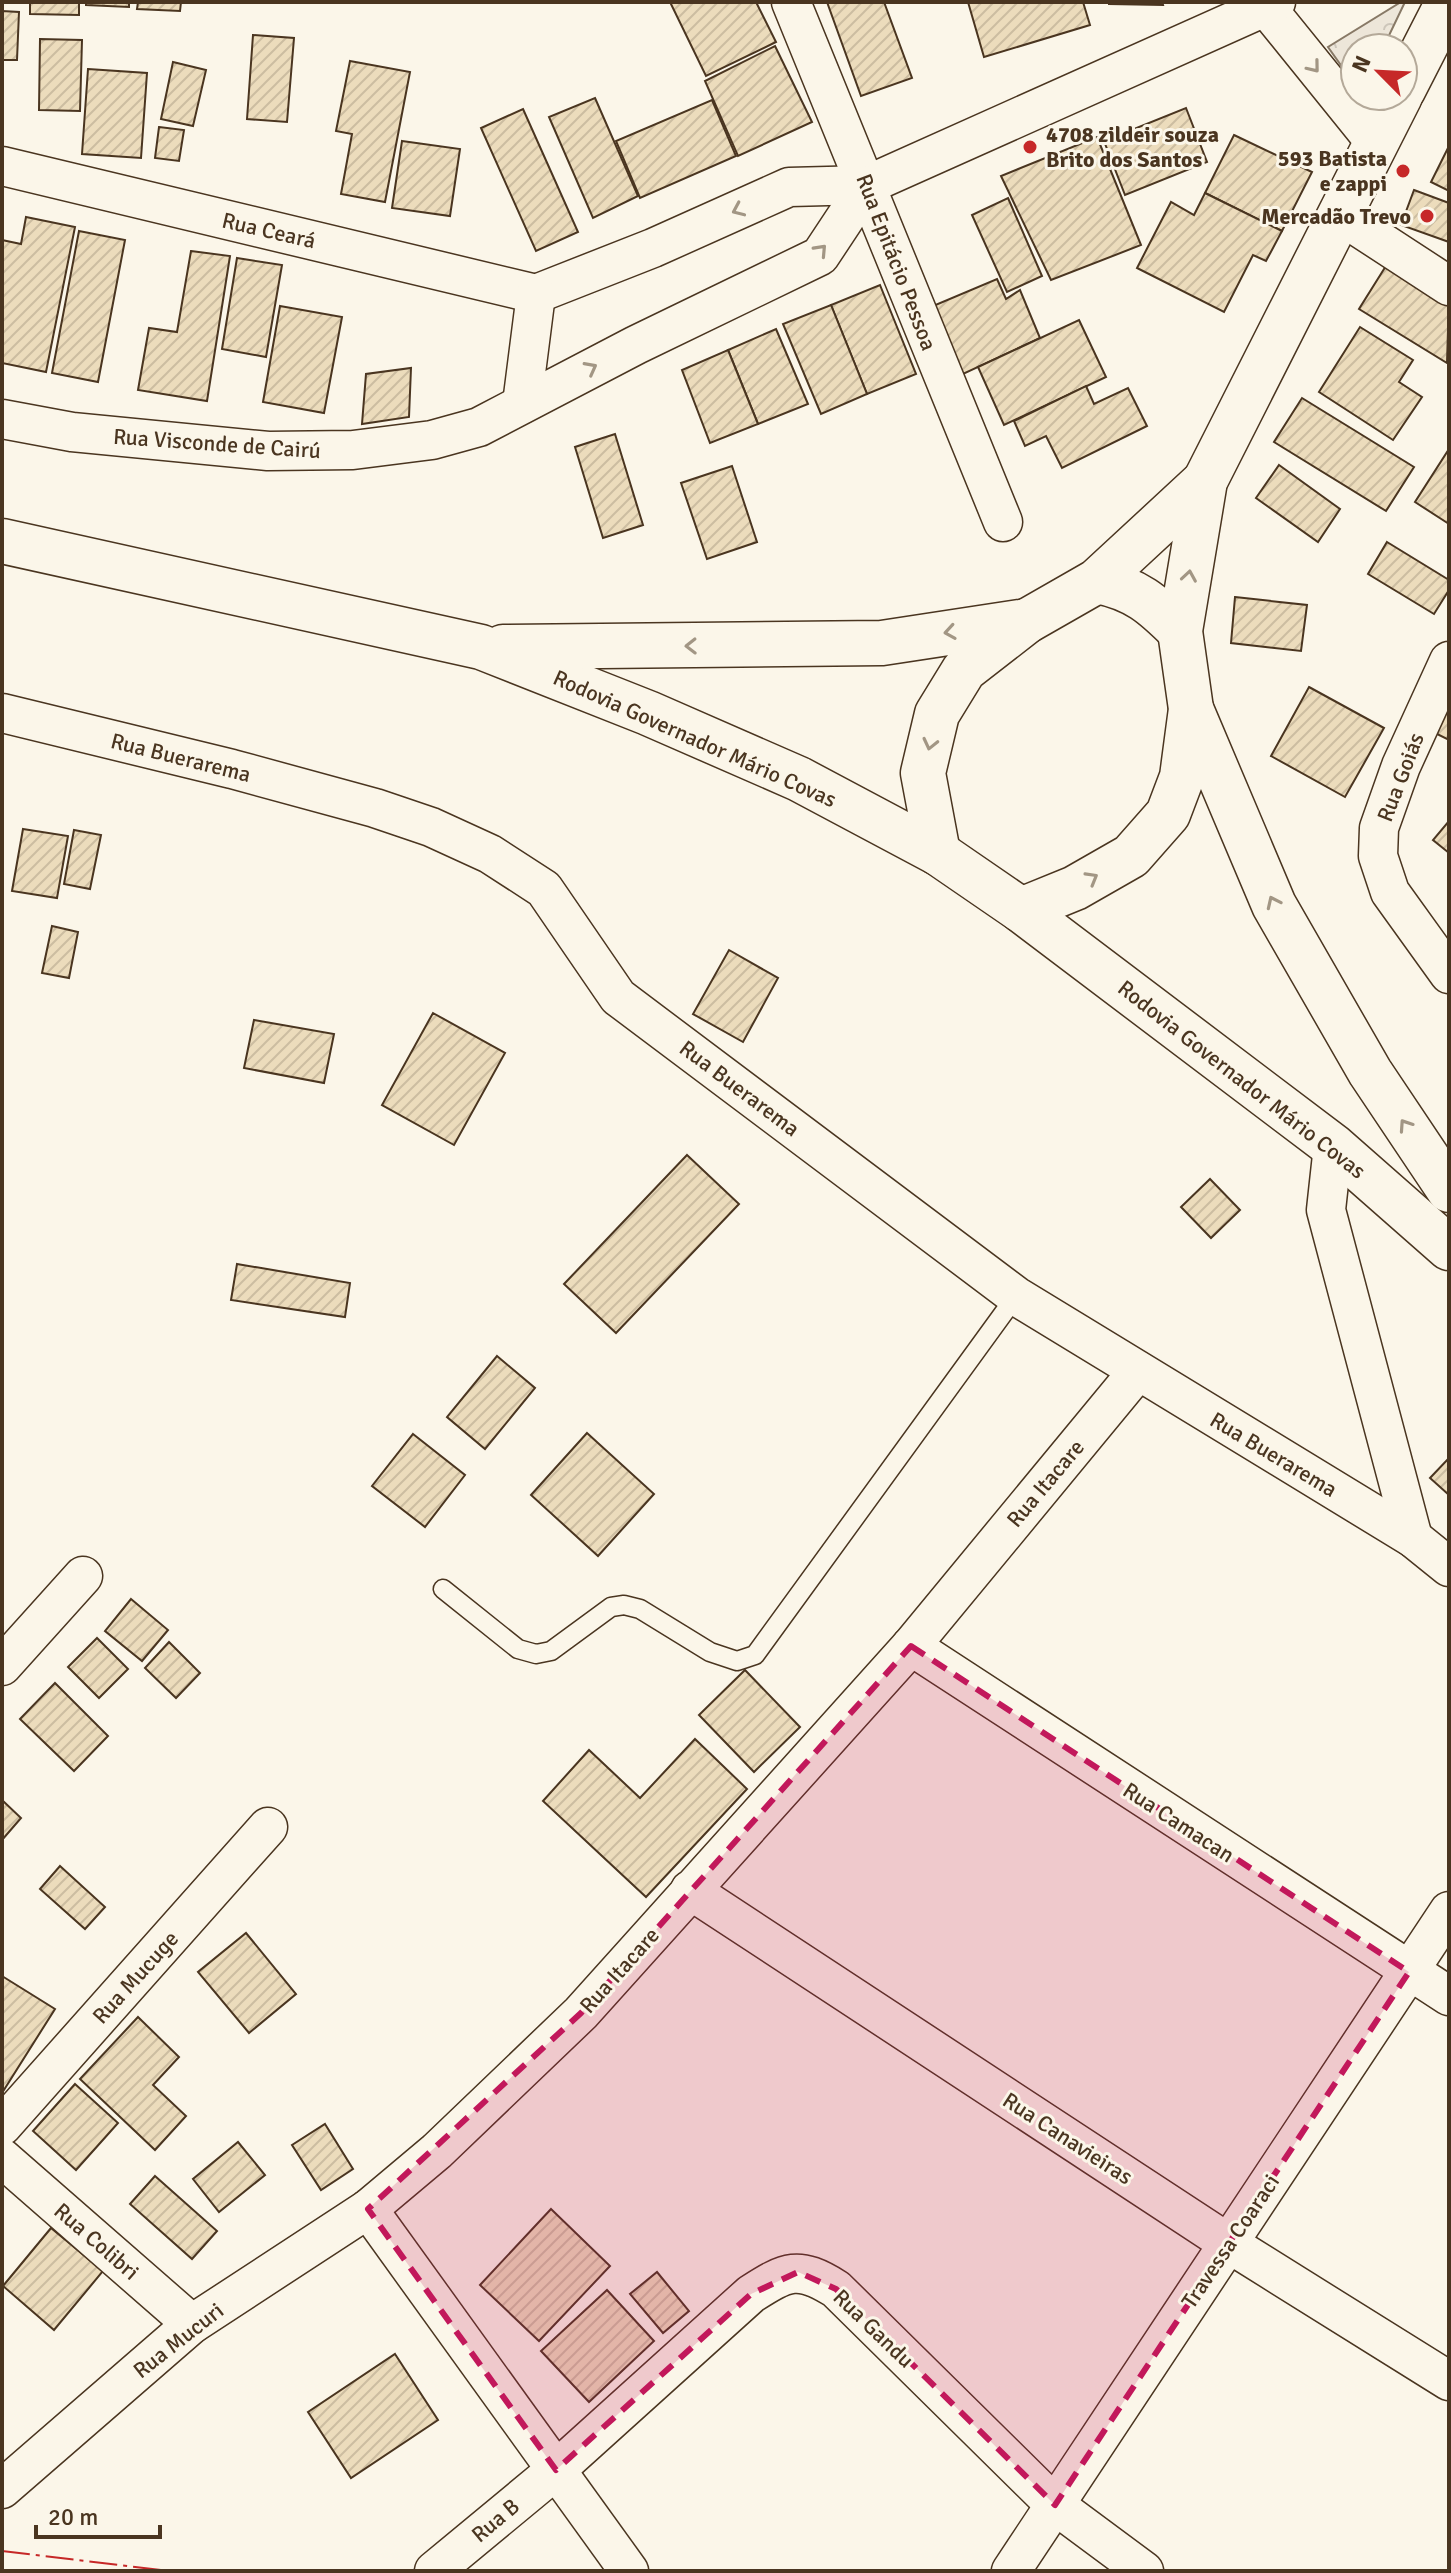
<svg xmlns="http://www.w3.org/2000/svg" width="1451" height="2573" viewBox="0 0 1451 2573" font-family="Signika,sans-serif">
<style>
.park{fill:url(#park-crowns);stroke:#887966;stroke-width:2}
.building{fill:url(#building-hatch);stroke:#4a3520;stroke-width:2}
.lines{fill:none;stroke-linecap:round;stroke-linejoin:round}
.lane-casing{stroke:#4a3520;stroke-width:21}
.street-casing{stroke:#4a3520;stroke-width:41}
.primary-casing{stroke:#4a3520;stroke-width:47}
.highway-casing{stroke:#4a3520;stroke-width:47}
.lane{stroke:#fbf6e9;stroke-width:18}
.street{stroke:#fbf6e9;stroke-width:38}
.primary{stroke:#fbf6e9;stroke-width:44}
.highway{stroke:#fbf6e9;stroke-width:44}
.power{stroke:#c62828;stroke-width:2;stroke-dasharray:28 6 4 6;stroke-linecap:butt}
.oneway{stroke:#a29684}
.marked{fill:#c2185b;fill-opacity:0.2;stroke:#c2185b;stroke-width:6;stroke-dasharray:16 10;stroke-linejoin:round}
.poi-dot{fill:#c62828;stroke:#fbf6e9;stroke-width:3}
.labels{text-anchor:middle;stroke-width:6;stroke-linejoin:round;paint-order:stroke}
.poi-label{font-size:22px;font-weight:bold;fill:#4a3520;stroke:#fbf6e9;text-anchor:end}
.street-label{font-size:22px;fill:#4a3520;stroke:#fbf6e9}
</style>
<defs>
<pattern id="park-crowns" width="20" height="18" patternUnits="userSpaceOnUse" patternTransform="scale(2)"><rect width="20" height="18" fill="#ede6d9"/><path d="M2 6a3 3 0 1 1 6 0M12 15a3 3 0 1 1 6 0" fill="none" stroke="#cdc6ba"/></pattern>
<pattern id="building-hatch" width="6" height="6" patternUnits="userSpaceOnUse" patternTransform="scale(2)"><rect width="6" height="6" fill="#ecdcbc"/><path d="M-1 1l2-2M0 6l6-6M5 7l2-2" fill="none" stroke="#ccbda1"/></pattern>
</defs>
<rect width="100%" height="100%" fill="#fbf6e9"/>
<!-- park -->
<polygon class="park" points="1401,2 1405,2 1383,48 1355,48 1355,85 1328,47"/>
<!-- building -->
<g class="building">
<polygon points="30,2 79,2 79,15 30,14"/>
<polygon points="86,2 129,2 129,7 86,5"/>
<polygon points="138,2 181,2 180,11 137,9"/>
<polygon points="670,2 756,2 776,42 706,76"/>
<polygon points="827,2 884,2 912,78 861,96"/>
<polygon points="968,2 1083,2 1090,25 984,57"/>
<polygon points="1109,2 1162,2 1163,5 1109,4"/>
<polygon points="2,11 19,12 17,60 2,60"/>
<polygon points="253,35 294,38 287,122 247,119"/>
<polygon points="40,39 82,40 80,111 39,110"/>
<polygon points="775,46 812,122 738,156 705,81"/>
<polygon points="350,61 410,72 385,202 341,194 352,134 336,131"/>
<polygon points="173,62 206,70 193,126 161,119"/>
<polygon points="88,69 147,73 141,158 82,154"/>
<polygon points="595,98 638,196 593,218 549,117"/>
<polygon points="712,100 736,156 640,198 616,141"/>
<polygon points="1186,108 1207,162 1125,195 1104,141"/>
<polygon points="523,109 578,232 536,251 481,128"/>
<polygon points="159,127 184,130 179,161 155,158"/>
<polygon points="1234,135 1312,172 1282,231 1205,193"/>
<polygon points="1097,137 1141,245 1051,280 1001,176"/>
<polygon points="402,141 460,149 450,216 392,208"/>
<polygon points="1449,146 1449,191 1431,182"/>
<polygon points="1414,190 1449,203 1449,242 1401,225"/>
<polygon points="1205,193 1282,231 1266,261 1253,255 1224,312 1137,268 1171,202 1194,215"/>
<polygon points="1008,198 1042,276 1007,292 972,215"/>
<polygon points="26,217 75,227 46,372 2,363 2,240 21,244"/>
<polygon points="79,231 125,240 98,382 52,373"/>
<polygon points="191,251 230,256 207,401 138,390 149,328 177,332"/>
<polygon points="237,258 282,265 266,357 222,349"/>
<polygon points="1389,261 1449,298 1447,363 1359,309"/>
<polygon points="997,279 1006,299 1020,290 1040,338 963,374 933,306"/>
<polygon points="880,285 916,374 867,394 831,305"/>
<polygon points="831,305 867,394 821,414 783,324"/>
<polygon points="280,306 342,317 324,413 263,402"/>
<polygon points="1079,320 1106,377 1004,425 978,367"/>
<polygon points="1360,327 1413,360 1399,382 1422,397 1393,440 1319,392"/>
<polygon points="776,329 808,404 758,424 728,350"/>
<polygon points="728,350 758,424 710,443 682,370"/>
<polygon points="411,368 409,417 362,424 366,374"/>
<polygon points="1086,386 1094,404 1128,388 1147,426 1062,468 1046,436 1025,446 1014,421"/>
<polygon points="1302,398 1414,467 1386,511 1274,442"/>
<polygon points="615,434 643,525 603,538 575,447"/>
<polygon points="1449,449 1449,524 1415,502"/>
<polygon points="1279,465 1340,509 1318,542 1256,498"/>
<polygon points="732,466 757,542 707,559 681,483"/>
<polygon points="1387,542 1449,580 1449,590 1434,614 1368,574"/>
<polygon points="1235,597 1307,605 1301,651 1231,643"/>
<polygon points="1309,687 1384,728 1345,797 1271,756"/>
<polygon points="1449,702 1449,740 1435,733"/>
<polygon points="1449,821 1449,853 1433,840"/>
<polygon points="23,829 68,836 57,898 12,891"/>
<polygon points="74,830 101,835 90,889 64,884"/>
<polygon points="52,926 78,932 69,978 42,973"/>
<polygon points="729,950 778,978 743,1042 693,1014"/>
<polygon points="433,1013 505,1053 454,1145 382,1105"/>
<polygon points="254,1020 334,1034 324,1083 244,1068"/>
<polygon points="687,1155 739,1204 616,1333 564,1284"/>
<polygon points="1210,1179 1240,1210 1211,1238 1181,1207"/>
<polygon points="237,1264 350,1283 345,1317 231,1300"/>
<polygon points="497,1356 535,1388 485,1449 447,1417"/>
<polygon points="587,1433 654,1494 598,1556 531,1495"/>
<polygon points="413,1434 465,1475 425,1527 372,1486"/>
<polygon points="1449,1458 1449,1495 1430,1478"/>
<polygon points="131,1599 168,1630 142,1661 105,1631"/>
<polygon points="97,1638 128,1669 99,1698 68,1667"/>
<polygon points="169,1642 200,1673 176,1698 145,1668"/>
<polygon points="745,1670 800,1727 754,1772 699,1715"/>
<polygon points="55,1683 108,1736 74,1771 20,1719"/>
<polygon points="695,1739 747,1789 646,1897 543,1801 589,1750 640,1798"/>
<polygon points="2,1800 21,1818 2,1840"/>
<polygon points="60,1866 105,1907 85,1929 40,1889"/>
<polygon points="246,1933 296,1994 249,2033 198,1972"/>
<polygon points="2,1976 55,2009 2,2093"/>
<polygon points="138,2017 179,2057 153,2085 186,2116 155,2150 80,2079"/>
<polygon points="75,2084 118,2123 76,2170 33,2131"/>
<polygon points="325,2124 353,2169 321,2190 292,2145"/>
<polygon points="238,2142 265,2175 219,2212 193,2179"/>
<polygon points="155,2176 217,2231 192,2259 130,2204"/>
<polygon points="551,2209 610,2266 539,2341 480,2285"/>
<polygon points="51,2228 103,2271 54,2330 3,2286"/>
<polygon points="657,2272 689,2311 663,2333 630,2294"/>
<polygon points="607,2290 654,2341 589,2402 541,2351"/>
<polygon points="395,2354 438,2420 351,2478 308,2412"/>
</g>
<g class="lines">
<defs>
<polyline id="lane" points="443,1589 518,1649 536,1654 551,1651 611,1607 624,1605 640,1609 710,1652 737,1661 755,1655 1016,1296"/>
<g id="street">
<polyline points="791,2 1003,522"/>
<polyline points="1262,2 1376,143"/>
<polyline points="2,166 536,294"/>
<polyline points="1340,215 1449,286"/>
<polyline points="536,294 653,248 789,187 867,185 1276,2"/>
<polyline points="522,404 536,294"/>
<polyline points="2,419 72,432 268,451 353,450 432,440 479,427 636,345 820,256 867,185"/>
<polyline points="1449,661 1401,766 1379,828 1378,856 1390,892 1449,974"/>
<polyline points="2,713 232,769 375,808 431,827 490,854 544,889 618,997 1016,1296 1413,1538 1449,1567"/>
<polyline points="1333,1146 1326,1210 1413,1538"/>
<polyline points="911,1646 1449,1996"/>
<polyline points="2,1666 83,1576"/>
<polyline points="690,1890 1228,2243 1449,2381"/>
<polyline points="2,2126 268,1827"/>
<polyline points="2,2158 192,2324"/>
<polyline points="368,2209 629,2571"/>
<polyline points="2,2489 192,2324 368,2209 437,2151 581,2013 911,1646 1138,1371"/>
<path d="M 434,2571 L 556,2470 L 751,2294 C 787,2271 798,2265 836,2289 L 1055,2505 L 1144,2571"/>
<polyline points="1011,2571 1449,1911"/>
</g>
<g id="primary">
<polyline points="1403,90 1448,2"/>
<path d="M 1097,581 C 1136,589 1153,604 1180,631"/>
<polyline points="938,853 923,773 937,714 964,670 1027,621 1097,581 1205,481"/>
<polyline points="1021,910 1075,888 1131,856 1168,814 1182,777 1191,709 1180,631 1205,481 1400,96"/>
</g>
<g id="highway">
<polyline points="2,541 481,647 648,713 799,779 938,853 1021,910 1333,1146 1449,1248"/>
<polyline points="503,647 882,643 1027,621"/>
<polyline points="1191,709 1274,905 1370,1072 1449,1190"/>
</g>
</defs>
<!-- lane casing -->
<use href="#lane" class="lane-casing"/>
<!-- street casing -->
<use href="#street" class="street-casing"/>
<!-- primary casing -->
<use href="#primary" class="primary-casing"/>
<!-- highway casing -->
<use href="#highway" class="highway-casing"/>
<!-- lane -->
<use href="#lane" class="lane"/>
<!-- street -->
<use href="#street" class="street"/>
<!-- primary -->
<use href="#primary" class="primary"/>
<!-- highway -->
<use href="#highway" class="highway"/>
<!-- power -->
<polyline class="power" points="2,2551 169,2571"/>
</g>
<!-- one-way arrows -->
<defs><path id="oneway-chevron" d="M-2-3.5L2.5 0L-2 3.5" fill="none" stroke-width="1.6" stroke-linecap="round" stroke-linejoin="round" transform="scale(2)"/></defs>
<g class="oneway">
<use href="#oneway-chevron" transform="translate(1314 67) rotate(51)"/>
<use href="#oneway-chevron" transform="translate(738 210) rotate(156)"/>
<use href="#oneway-chevron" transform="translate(821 250) rotate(-47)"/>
<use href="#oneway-chevron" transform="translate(591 368) rotate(-28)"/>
<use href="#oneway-chevron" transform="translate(1189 576) rotate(-81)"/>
<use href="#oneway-chevron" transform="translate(950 632) rotate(171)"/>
<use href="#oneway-chevron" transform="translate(691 646) rotate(179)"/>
<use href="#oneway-chevron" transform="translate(930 744) rotate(103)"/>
<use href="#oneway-chevron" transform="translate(1092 878) rotate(-30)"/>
<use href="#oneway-chevron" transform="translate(1273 902) rotate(-115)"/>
<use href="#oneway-chevron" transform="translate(1405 1125) rotate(-124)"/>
</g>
<!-- marked area -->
<path class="marked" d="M 911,1646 L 1409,1972 L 1055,2505 L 836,2289 L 798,2272 L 751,2294 L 556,2470 L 368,2209 L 581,2013 Z"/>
<!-- markers -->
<g class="poi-dot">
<circle cx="1030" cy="147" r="8"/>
<circle cx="1403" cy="171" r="8"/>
<circle cx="1427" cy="216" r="8"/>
</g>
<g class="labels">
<!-- poi labels -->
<g class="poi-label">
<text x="1046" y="142" text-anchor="start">4708 zildeir souza<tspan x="1046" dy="25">Brito dos Santos</tspan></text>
<text x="1387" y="166">593 Batista<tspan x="1387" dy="25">e zappi</tspan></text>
<text x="1411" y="224">Mercadão Trevo</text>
</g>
<!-- street labels -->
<g class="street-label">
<text transform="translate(269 230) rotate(13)" y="8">Rua Ceará</text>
<text transform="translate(897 262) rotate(69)" y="8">Rua Epitácio Pessoa</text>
<text transform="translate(217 443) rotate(4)" y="8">Rua Visconde de Cairú</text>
<text transform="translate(695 738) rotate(24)" y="8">Rodovia Governador Mário Covas</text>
<text transform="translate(181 757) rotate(14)" y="8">Rua Buerarema</text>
<text transform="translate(1400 777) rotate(-69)" y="8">Rua Goiás</text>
<text transform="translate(1242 1079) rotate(38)" y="8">Rodovia Governador Mário Covas</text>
<text transform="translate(740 1088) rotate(37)" y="8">Rua Buerarema</text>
<text transform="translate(1274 1454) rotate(31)" y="8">Rua Buerarema</text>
<text transform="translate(1045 1483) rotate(-50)" y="8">Rua Itacare</text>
<text transform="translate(1179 1822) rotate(33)" y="8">Rua Camacan</text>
<text transform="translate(619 1970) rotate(-48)" y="8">Rua Itacare</text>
<text transform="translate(135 1977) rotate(-48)" y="8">Rua Mucuge</text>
<text transform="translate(1068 2138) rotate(33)" y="8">Rua Canavieiras</text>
<text transform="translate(97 2241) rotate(41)" y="8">Rua Colibri</text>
<text transform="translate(1230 2241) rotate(-56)" y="8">Travessa Coaraci</text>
<text transform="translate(874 2328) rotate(44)" y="8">Rua Gandu</text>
<text transform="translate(178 2340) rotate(-38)" y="8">Rua Mucuri</text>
<text transform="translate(495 2520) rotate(-40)" y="8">Rua B</text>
</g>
</g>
<!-- border -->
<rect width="1451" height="2573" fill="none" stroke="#4a3520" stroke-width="8"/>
<!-- north arrow -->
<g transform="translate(1379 72) rotate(294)"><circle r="38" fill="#fbf6e9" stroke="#b4a999" stroke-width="2"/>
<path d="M0-6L14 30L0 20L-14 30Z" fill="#c62828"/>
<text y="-12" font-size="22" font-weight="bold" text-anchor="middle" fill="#4a3520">N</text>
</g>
<!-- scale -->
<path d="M36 2525v12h124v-12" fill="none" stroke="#4a3520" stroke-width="4"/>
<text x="48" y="2525" font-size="24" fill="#4a3520" stroke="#fbf6e9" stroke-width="6" paint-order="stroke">20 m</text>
</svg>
